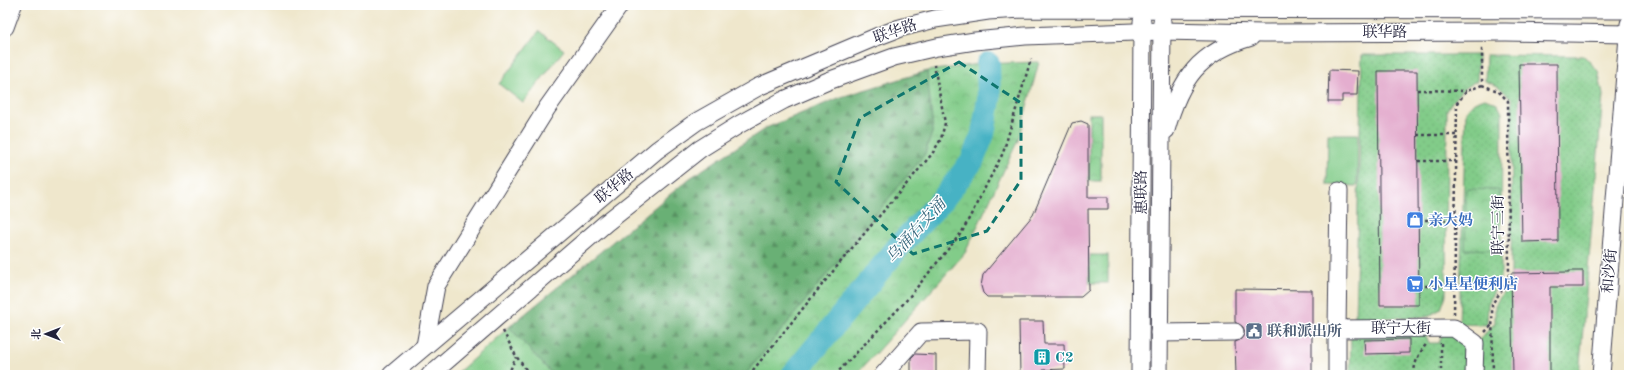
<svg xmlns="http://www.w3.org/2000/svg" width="1634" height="380" viewBox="0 0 1634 380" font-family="'Old Standard TT','Noto Serif SC',serif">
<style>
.grass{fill:url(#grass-dots);stroke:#527762}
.forest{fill:url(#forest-firs);stroke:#466958}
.park{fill:url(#park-crowns);stroke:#527762}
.garden{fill:#82cc89;stroke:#527762}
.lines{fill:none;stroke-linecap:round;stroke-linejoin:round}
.river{stroke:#46b2c4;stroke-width:24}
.building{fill:#e4aecf}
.minor-casing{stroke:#414051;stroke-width:19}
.path{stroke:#414051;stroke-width:2.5;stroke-dasharray:3 3;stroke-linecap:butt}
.minor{stroke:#fff;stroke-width:17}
.marked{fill:none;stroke:#0f766e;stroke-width:3;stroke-dasharray:8 5;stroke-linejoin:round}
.labels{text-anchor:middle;stroke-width:3;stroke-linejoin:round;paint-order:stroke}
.street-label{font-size:15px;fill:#22223b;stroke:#fff}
.shop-label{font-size:15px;font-weight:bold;fill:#366cbe;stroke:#fff;text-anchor:start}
.service-label{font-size:15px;font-weight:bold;fill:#4e5e75;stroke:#fff;text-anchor:start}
.culture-label{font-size:15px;font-weight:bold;fill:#0d838f;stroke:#fff;text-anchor:start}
.water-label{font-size:16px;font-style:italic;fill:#326379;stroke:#fff}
</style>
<defs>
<pattern id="grass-dots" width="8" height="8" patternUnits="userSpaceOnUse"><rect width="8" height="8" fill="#82cc89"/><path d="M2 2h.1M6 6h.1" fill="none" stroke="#70af77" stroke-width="1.8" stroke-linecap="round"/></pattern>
<pattern id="forest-firs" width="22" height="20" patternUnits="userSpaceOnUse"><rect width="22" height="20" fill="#69b075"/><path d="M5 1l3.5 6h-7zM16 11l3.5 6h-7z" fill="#568f61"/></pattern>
<pattern id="park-crowns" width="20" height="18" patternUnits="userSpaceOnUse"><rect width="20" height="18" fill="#82cc89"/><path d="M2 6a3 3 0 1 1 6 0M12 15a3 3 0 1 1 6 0" fill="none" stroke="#70af77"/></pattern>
</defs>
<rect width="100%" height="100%" fill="#fff"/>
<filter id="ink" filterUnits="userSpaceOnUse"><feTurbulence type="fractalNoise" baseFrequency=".025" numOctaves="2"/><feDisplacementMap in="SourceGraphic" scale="8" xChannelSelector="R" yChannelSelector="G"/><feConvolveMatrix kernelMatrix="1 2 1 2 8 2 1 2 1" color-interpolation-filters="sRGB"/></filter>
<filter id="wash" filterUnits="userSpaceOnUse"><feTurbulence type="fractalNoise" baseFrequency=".012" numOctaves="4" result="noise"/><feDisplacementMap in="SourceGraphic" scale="16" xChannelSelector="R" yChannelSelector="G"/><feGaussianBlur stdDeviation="0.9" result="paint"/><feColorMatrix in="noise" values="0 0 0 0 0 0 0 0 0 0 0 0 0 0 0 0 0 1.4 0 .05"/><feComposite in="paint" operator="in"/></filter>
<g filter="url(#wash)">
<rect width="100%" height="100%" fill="#efe7cc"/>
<!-- grass -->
<g class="grass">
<path d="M 1362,55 L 1478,55 L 1477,81 C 1462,87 1455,97 1447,110 L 1446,295 L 1441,309 L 1427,317 L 1355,318 Z"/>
<polygon points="1486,55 1584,56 1598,71 1603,95 1579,375 1476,375 1476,343 1495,323 1495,305 1511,281 1512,99 1498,86 1485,81"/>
<polygon points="1485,98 1497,103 1502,113 1501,276 1488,304 1487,325 1459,324 1466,111 1474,102"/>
<polygon points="1443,332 1455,332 1471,347 1472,375 1350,375 1351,334 1425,333 1429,343 1439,343"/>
</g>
<!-- forest -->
<polygon class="forest" points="927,71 933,130 925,154 745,375 553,375 509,327 690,178 766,128 841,97"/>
<!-- park -->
<g class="park">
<polygon points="1039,62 1018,140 965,253 856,375 745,375 925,154 933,130 927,71 979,64"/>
<rect x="1089" y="114" width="12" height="67"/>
<polygon points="1466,189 1499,190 1498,250 1465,249"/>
<rect x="1089" y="255" width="19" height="28"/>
<polygon points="509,327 553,375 455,375"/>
</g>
<!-- garden -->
<g class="garden">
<polygon points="539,31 564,50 523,103 499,84"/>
<polygon points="1328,134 1358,134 1357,186 1327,185"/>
</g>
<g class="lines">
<!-- river -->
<polyline class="river" points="793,375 900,245 943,199 972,161 983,134 989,99 988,64"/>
</g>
<g id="blocks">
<!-- building -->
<g class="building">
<polygon points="1519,64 1557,64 1558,241 1522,242"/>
<polygon points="1329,70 1358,71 1357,95 1342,95 1342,102 1328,102"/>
<polygon points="1378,71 1417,71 1419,305 1380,305"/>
<polygon points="1081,121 1088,124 1088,197 1108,197 1108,209 1088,209 1089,290 1081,297 987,297 983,293 981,286 983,275 1033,215 1072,123"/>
<polygon points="1569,271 1583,271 1583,287 1550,287 1550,375 1513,375 1511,273 1569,272"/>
<polygon points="1235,289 1312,290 1312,374 1236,375 1235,342 1240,340 1245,332 1243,327 1235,322"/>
<polygon points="1019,321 1043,321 1044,344 1064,344 1065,369 1043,370 1043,375 1020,375"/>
<polygon points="1409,339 1409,353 1365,354 1364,340"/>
<polygon points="915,354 936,355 936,375 911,375 911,358"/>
</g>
</g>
</g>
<g filter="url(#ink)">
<use href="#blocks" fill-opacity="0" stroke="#414051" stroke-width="1"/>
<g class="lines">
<defs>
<g id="minor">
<polyline points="5,27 13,5"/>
<path d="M 1166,130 C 1180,79 1199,52 1251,37"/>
<polyline points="1337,329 1339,191"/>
<polyline points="1159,333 1235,332"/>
<polyline points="425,346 436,286 547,108 620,5"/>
<polyline points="391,375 657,150 696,122 758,87 876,37 900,28 935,19 988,11 1024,9 1629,10"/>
<polyline points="430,375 606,223 700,149 740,124 784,100 828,81 894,57 937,47 975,41 1025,36 1161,31 1264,33 1506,32 1629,34"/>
<polyline points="883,375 921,332 978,331 977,375"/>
<polyline points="1140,375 1142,21"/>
<polyline points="1159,375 1162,21"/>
<polyline points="1337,375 1337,329 1454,328 1475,343 1474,375"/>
<polyline points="1601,375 1629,24"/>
</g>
</defs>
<!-- minor casing -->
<use href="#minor" class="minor-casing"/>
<!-- path -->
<g class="path">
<polyline points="1482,85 1498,91 1508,101 1509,280 1492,304 1493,375"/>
<polyline points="1417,90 1466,91"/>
<polyline points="1417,135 1457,135"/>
<polyline points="1418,161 1456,161"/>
<polyline points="1419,220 1456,220"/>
<polyline points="1419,286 1454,286"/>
<polyline points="1454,314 1457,103 1467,91 1482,85 1482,46"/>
<polyline points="503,331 516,356 530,375"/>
<polyline points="1485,332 1492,325"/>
<polyline points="1441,343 1441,375"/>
<polyline points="508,375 516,357"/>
<polyline points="749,375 847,254 932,154 941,139 945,123 934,65"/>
<polyline points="835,375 905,302 962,232 1003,153 1031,59"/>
<path d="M 1414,375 C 1414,362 1419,354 1427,343"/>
</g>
<!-- minor -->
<use href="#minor" class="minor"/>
</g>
</g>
<!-- marked area -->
<path class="marked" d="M 959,62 L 1021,103 L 1021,180 L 987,231 L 913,254 L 836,182 L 860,118 Z"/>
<!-- icons -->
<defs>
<symbol id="shop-square" viewBox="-11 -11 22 22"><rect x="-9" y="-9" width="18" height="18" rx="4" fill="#3f7fe0" stroke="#fff"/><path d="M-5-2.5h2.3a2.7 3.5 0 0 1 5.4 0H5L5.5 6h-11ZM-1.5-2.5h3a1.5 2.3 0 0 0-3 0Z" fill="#fff"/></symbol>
<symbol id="supermarket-square" viewBox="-11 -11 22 22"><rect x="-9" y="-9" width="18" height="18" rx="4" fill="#3f7fe0" stroke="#fff"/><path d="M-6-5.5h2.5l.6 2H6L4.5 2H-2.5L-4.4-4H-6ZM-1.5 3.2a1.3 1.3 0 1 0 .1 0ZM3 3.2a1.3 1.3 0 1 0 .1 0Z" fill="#fff"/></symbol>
<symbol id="civic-square" viewBox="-11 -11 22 22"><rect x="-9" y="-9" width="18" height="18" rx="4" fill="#5c6f8a" stroke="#fff"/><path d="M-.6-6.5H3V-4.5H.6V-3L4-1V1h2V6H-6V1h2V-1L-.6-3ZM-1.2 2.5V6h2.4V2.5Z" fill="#fff"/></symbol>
<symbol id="building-square" viewBox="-11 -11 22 22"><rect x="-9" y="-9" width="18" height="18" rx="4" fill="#0f9aa8" stroke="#fff"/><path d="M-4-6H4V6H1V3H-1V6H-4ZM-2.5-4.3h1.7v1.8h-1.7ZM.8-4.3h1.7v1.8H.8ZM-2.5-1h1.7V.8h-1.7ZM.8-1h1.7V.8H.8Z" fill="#fff"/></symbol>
</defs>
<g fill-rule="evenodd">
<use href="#shop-square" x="1405" y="210" width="20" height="20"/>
<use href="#supermarket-square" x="1405" y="274" width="20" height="20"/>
<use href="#civic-square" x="1244" y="321" width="20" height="20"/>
<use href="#building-square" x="1032" y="347" width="20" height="20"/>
</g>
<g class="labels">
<!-- street labels -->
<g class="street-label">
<text transform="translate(895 31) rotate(-19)" y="5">联华路</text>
<text x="1385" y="37">联华路</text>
<text transform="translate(614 186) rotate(-40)" y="5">联华路</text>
<text transform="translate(1141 192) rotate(-90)" y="5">惠联路</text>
<text transform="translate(1498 225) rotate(-90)" y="5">联宁三街</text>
<text transform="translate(1609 271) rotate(-85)" y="5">和沙街</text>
<text x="1401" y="333">联宁大街</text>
</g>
<!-- shop labels -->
<g class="shop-label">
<text x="1428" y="225">亲大妈</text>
<text x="1428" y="289">小星星便利店</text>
</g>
<!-- service labels -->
<g class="service-label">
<text x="1267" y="336">联和派出所</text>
</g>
<!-- culture labels -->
<g class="culture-label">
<text x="1055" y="362">C2</text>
</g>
<!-- water labels -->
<g class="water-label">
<text transform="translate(915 230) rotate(-48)" y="6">乌涌右支涌</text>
</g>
</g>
<!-- margin -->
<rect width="1634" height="380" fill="none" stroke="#fff" stroke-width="20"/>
<!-- north arrow -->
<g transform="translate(46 334) rotate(270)" stroke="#ffffff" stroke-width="3" paint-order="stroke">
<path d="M0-3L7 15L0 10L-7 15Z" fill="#22223b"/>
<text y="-6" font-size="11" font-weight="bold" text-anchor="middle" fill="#22223b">北</text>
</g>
</svg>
